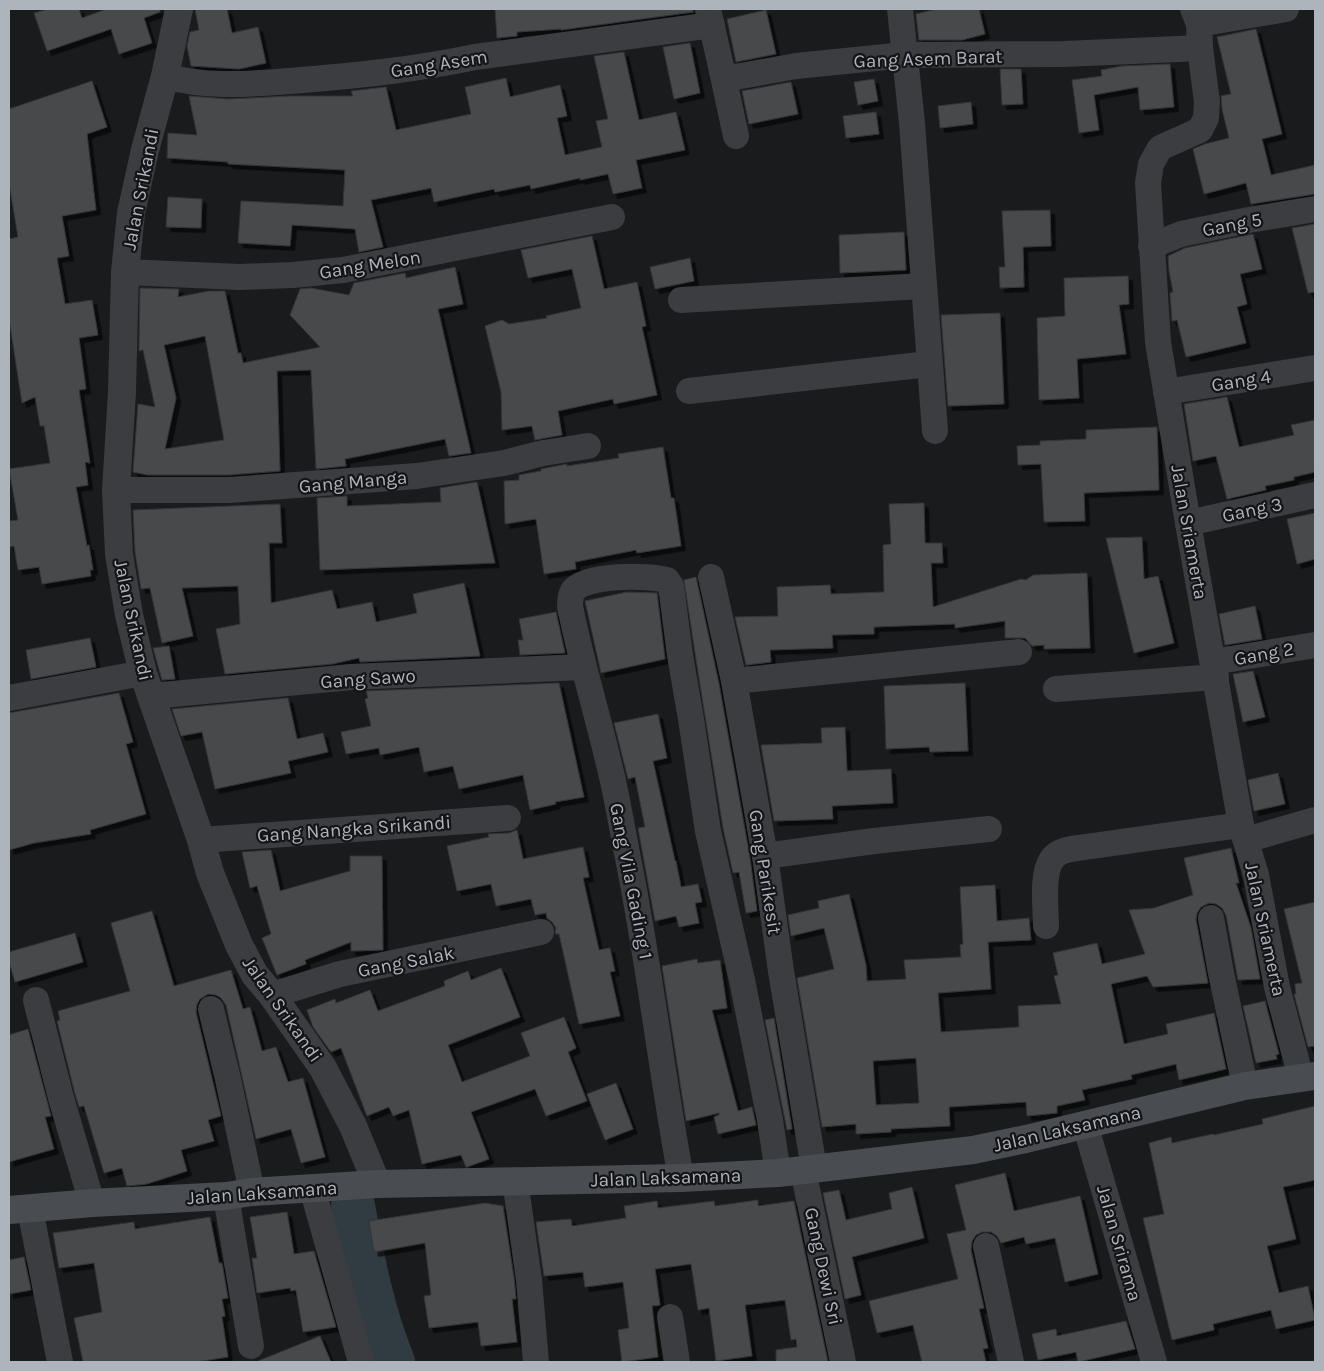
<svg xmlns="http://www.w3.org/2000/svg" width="1324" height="1371" viewBox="0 0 1324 1371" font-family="Karla,sans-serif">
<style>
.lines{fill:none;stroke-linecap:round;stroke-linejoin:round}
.river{stroke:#303c41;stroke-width:44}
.building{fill:#47494c;stroke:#343538;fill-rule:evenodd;filter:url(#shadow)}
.minor{stroke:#3b3d41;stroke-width:26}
.tertiary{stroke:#3b3d41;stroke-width:28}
.secondary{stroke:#494c51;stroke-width:28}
.labels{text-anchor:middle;stroke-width:4.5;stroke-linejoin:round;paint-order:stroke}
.street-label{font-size:19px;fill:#adb4bc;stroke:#151518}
</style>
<defs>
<filter id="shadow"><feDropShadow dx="4.5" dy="4.5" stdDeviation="0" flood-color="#0009"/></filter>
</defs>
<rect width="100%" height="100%" fill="#1a1b1c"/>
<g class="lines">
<!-- river -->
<path class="river" d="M 353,1206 C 363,1261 372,1310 393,1362"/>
</g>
<!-- building -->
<g class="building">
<polygon points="49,9 79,9 82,18 104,10 104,9 160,9 160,12 144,18 152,43 119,54 111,29 47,51 34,13"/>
<polygon points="195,9 227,9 232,33 258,27 266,63 239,69 191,66 187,46 190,32 199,30"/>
<polygon points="495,9 693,9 693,12 561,30 561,29 517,32 517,36 497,38"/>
<polygon points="937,9 979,9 985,34 962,40 919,40 916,14"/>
<polygon points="766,10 776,54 736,62 727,19"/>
<polygon points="1256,29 1282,134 1262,139 1271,175 1315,165 1315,194 1251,204 1246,183 1204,194 1193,149 1205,144 1229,138 1222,109 1221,96 1231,94 1217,37"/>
<polygon points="690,43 700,93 674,99 663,47"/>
<polygon points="624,52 639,120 676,112 685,150 636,160 642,188 613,194 608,174 580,180 580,178 531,189 530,185 495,192 494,189 434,202 431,188 371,200 383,247 359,252 355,229 292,225 290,246 238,243 241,201 343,206 345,170 228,164 228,162 167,158 168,133 197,135 189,96 228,99 290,96 353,96 351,91 386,87 396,130 471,114 465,87 506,78 510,97 560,85 567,116 557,118 565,155 602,147 596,121 608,119 594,56"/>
<polygon points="1170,64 1174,107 1140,110 1138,87 1094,95 1099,130 1079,133 1072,80 1102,76 1101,70 1122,66"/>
<polygon points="1000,69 1021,69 1023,104 1002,105"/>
<polygon points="874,79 878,101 858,105 854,82"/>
<polygon points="92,81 107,127 87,134 96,210 62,216 69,256 57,258 65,304 92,300 98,335 79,338 86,389 79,390 90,463 85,462 88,485 76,487 87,546 89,545 93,570 90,570 91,576 42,584 39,567 18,570 14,546 9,547 9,521 18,520 9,469 50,463 44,426 40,426 35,397 22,403 9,319 9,239 18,237 9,183 9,109"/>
<polygon points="791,82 798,114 749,124 742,91"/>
<polygon points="971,102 973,124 940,128 938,106"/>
<polygon points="876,112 879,134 846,138 843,116"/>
<polygon points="168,197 202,199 201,228 166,227"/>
<polygon points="1050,210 1051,246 1023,247 1024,287 1000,288 999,267 1005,267 1002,211"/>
<polygon points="1315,224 1315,292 1308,293 1292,228"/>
<polygon points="904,232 906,270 840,273 839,235"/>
<polygon points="1253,234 1262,269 1240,274 1247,304 1237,307 1246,343 1186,357 1177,320 1172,321 1170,293 1173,292 1169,271 1168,256 1185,248"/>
<polygon points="592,236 604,289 637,282 646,326 642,327 657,395 614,404 613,399 558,411 562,435 535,440 532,426 502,430 501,392 485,326 502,320 509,324 547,318 546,316 581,308 572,269 528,278 521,250"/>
<polygon points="690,258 694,281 655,289 650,267"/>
<path d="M 455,267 L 463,304 L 438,309 L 471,453 L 449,456 L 445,439 L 345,459 L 346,466 L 316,469 L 311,370 L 277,371 L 280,471 L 228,475 L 148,475 L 133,472 L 138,404 L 155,407 L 143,350 L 139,351 L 140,288 L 179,289 L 178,297 L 209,291 L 225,291 L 238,353 L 241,353 L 243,363 L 320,347 L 290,315 L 300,289 L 311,288 L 349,295 L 354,283 L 405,273 L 406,278 ZM 205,336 L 224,440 L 165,449 L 176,398 L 164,345 Z"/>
<polygon points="1128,276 1129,304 1119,305 1126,354 1077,359 1079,398 1039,400 1037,318 1065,316 1064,278"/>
<polygon points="1000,313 1004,404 948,406 941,315"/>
<polygon points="1227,397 1239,447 1294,435 1291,425 1315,420 1315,472 1294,477 1294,480 1265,486 1266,490 1227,499 1216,456 1193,461 1184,404"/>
<polygon points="1157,427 1159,490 1084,493 1085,521 1044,522 1041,464 1018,465 1017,446 1040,445 1040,441 1086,439 1086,430"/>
<polygon points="663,447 671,498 674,498 681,546 637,553 636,550 575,562 576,569 544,574 536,519 505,524 504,481 519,480 519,475 541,471 541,469 546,468 567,464 567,466 619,458 618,454"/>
<polygon points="477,482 495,563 320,570 317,498 347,496 347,506 441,502 440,488"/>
<polygon points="924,503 925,543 942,543 943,563 931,563 933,607 1021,579 1026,580 1033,575 1087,573 1090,648 1044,649 1044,645 1032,646 1025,638 1005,638 1005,621 955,628 955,624 874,627 874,634 832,635 833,648 770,650 771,662 746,665 735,617 778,616 777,587 830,585 831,594 884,592 883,545 891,544 889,504"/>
<polygon points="280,504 282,543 269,543 271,603 332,590 337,609 372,602 376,622 417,613 413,594 464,583 480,656 360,662 359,658 332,664 225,674 216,629 240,624 238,586 182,588 193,636 162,643 150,588 141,589 135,552 133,510"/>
<polygon points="1315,513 1315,559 1297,564 1287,519"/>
<polygon points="1142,537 1144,579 1158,576 1174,643 1134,653 1106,538"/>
<polygon points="696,577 719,684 750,858 757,911 746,913 739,872 733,873 723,828 695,653 684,580"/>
<polygon points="627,592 657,593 665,659 601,673 585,601"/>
<polygon points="1255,606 1262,639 1225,645 1219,614"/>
<polygon points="556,612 565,653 520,655 518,640 523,640 519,619"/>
<polygon points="90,638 96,667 31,679 26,650"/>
<polygon points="169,646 175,679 162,680 153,648"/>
<polygon points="1253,671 1265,717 1243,722 1233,674"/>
<polygon points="559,683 584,797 555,802 556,804 530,810 523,775 459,789 453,766 424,772 419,747 380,755 379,748 346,754 341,732 371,726 365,699 368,698 366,691"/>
<polygon points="965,683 968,751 930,752 929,747 886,749 884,686"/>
<polygon points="119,693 133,742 126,744 146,814 90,830 91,834 34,843 9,850 9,713"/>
<polygon points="288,698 297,739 323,733 328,752 288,761 291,773 215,789 202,732 181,736 172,709"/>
<polygon points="658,714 667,758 653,761 675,861 676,861 681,887 698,884 702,902 695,903 699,923 679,927 676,916 655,921 638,828 645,827 635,777 628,779 614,723"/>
<polygon points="845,727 847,771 891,769 893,803 832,806 833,819 774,821 761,745 822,743 821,728"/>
<polygon points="1278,773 1285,804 1254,811 1248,780"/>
<polygon points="517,830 523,859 583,847 589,877 583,878 599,950 610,948 615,971 610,972 620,1016 579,1024 559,934 555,934 556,928 552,922 547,918 546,913 535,915 531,899 496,906 491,884 457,891 447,846 489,837 488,834 509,833"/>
<path d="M 1231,848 L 1239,883 L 1236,883 L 1251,928 L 1260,979 L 1238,980 L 1226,915 L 1222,908 L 1216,904 L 1209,903 L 1201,907 L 1197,913 L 1196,920 L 1208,983 L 1153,987 L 1147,976 L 1111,984 L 1124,1044 L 1168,1034 L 1166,1024 L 1214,1013 L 1226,1069 L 1179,1080 L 1176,1064 L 1131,1075 L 1132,1079 L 1082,1090 L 1085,1100 L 1057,1106 L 1057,1113 L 1027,1116 L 1026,1102 L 949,1107 L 950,1126 L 891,1129 L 891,1132 L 856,1134 L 856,1124 L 822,1127 L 797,978 L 834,969 L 824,928 L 791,936 L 788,915 L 819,908 L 818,901 L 849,894 L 866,965 L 867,981 L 906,979 L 904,960 L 961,957 L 960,945 L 963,944 L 960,887 L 995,885 L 997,921 L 1029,918 L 1031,940 L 988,942 L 991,989 L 938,993 L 941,1032 L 1019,1027 L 1018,1006 L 1061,1004 L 1054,976 L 1058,975 L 1053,953 L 1097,943 L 1102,964 L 1145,954 L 1129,910 L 1154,908 L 1193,895 L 1184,858 ZM 916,1058 L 919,1103 L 876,1105 L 873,1061 Z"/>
<polygon points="271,850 280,891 350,871 350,856 382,856 383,950 351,951 351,942 305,960 306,964 277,975 262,938 271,934 257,886 250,888 242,852"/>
<polygon points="1315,902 1315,1046 1308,1047 1294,994 1296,994 1295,984 1302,983 1284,909"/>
<polygon points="152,911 174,986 231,970 243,1009 250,1007 262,1051 276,1047 288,1082 303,1078 325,1157 301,1163 291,1129 256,1139 226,1005 221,998 216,995 208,994 200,999 197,1004 196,1012 221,1116 208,1120 214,1141 181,1150 187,1171 147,1184 127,1186 122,1168 104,1173 84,1106 79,1107 75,1094 57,1021 60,1020 58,1011 130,991 111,923"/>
<polygon points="75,933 83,962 15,982 9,962 9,952"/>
<polygon points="697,959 698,963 720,960 727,1008 712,1010 738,1111 752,1107 756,1125 718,1134 714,1117 719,1115 719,1113 686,1121 662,966"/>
<polygon points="501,968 520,1017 448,1045 462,1082 530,1056 521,1033 564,1017 576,1048 568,1052 587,1101 546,1116 535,1089 471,1112 489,1159 467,1167 466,1167 461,1155 422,1164 409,1110 393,1116 389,1107 367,1116 341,1048 331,1052 313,1027 307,1010 335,999 336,1003 370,990 378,1011 445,986 444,981 468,971 471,980"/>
<polygon points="1265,1001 1279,1054 1276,1055 1277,1059 1256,1063 1243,1006"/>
<polygon points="774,1018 792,1129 787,1130 765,1020"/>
<polygon points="28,1029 51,1116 45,1117 54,1149 9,1162 9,1035"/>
<polygon points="616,1083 633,1129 605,1140 587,1094"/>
<polygon points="1315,1106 1315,1180 1283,1187 1296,1239 1267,1246 1279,1293 1308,1286 1315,1320 1276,1329 1271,1310 1213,1324 1214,1330 1172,1340 1143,1218 1164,1214 1149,1143 1171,1137 1172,1143 1213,1134 1214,1135 1263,1124 1262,1119"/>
<polygon points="1005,1173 1014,1211 1080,1196 1098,1274 1065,1282 1055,1238 1026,1244 1024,1237 1001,1243 997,1236 991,1232 982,1232 976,1235 972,1241 971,1250 984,1308 979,1309 988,1348 983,1349 986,1362 922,1362 913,1325 877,1333 869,1301 958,1279 947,1234 966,1230 955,1185"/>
<polygon points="912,1187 924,1238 852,1257 861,1295 845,1299 823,1193 839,1190 846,1220 892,1209 889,1193"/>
<polygon points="758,1200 758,1206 794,1201 828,1362 776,1362 776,1350 797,1347 796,1339 791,1340 785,1300 745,1305 752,1356 716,1361 709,1308 698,1310 691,1264 655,1269 660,1305 652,1306 658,1357 622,1362 618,1330 629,1328 623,1282 585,1287 583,1272 544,1276 536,1222 571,1219 572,1226 626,1218 624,1206 657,1201 658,1208 714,1201 715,1206"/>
<polygon points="485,1203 503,1206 514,1278 516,1299 512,1299 517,1342 481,1346 478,1322 429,1328 424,1296 431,1295 425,1243 374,1252 369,1221"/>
<polygon points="287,1212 294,1254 314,1251 336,1327 303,1332 296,1290 291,1291 290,1288 257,1293 252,1258 257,1258 250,1217"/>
<polygon points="210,1217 219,1263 222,1263 228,1298 222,1299 225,1316 222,1317 228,1357 196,1362 83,1362 74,1318 102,1312 94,1263 59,1268 53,1233 134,1222 135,1229"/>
<polygon points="24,1257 31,1290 9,1294 9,1260"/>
<polygon points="1126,1321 1135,1349 1078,1362 1076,1352 1038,1360 1032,1334 1056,1329 1057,1336"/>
<polygon points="320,1336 331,1362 258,1362 258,1361"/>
</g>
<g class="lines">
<!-- minor -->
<g class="minor">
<polyline points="708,9 722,71 726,75 735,77 796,66 905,55 1064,54 1200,48"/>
<polyline points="900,9 912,123 935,431"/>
<polyline points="1193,9 1199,24 1200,48 1207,102 1206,118 1200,130 1160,148 1151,164 1148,183 1158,342 1188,523 1241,825 1256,875 1277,987 1301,1078"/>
<polyline points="1199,24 1286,9"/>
<polyline points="722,71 736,136"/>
<path d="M 165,76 C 208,88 247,84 290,81 C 352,76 414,70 475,57 L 712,25"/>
<polyline points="1151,246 1181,234 1249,220 1315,209"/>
<polyline points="125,272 239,277 293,275 343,270 612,217"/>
<polyline points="681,300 923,286"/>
<polyline points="689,391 929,364"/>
<polyline points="1166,392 1315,368"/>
<polyline points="116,490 229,490 417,476 504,463 543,453 588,446"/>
<polyline points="1188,523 1315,495"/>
<polyline points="711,577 734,681 765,856 781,971 814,1168"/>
<polyline points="1213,662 1315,645"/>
<polyline points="734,681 1019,652"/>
<polyline points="1056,689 1216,677"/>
<polyline points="152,696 351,677 583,667"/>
<polyline points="9,698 143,673"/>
<polyline points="201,840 508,818"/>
<polyline points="1246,840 1315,820"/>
<polyline points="765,856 874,841 989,829"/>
<polyline points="1211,918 1221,973 1245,1086"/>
<path d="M 1046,926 C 1046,908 1040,867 1056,855 C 1062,850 1071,849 1078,848 L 1241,825"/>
<polyline points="272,995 340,974 541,932"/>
<polyline points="36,1000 61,1098 92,1203"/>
<polyline points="211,1009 228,1079 252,1192"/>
<polyline points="1085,1124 1154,1362"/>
<polyline points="803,1170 843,1362"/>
<path d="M 681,1178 C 661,1070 649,961 627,853 C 621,822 616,791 608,760 C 596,709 580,658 570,606 C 570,601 570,596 573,591 C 585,574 648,575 667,580 L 671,586 L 680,655 L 691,719 L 708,831 L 742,980 L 770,1120 L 778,1173"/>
<polyline points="515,1180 529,1280 536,1362"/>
<polyline points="312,1188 361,1362"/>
<polyline points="226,1196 251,1346"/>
<polyline points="30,1209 60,1362"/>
<polyline points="986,1246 1011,1362"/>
<polyline points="670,1317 677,1362"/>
</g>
<!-- tertiary -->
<polyline class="tertiary" points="179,9 165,76 145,150 131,213 125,272 122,392 116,490 119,554 129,615 143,673 201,840 210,873 239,945 255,975 272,995 323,1068 353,1126 377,1184"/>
<!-- secondary -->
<polyline class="secondary" points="9,1210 92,1203 226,1196 252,1192 377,1184 681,1178 778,1173 973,1150 1026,1139 1245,1086 1315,1076"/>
</g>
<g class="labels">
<!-- street labels -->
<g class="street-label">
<text transform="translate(928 58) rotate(-2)" y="7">Gang Asem Barat</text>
<text transform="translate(439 63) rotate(-9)" y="7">Gang Asem</text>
<text transform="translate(140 189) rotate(-79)" y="7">Jalan Srikandi</text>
<text transform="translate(1232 224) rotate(-11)" y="7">Gang 5</text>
<text transform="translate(370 264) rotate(-9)" y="7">Gang Melon</text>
<text transform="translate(1241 380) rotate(-9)" y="7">Gang 4</text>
<text transform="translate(353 481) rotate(-5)" y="7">Gang Manga</text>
<text transform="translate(1252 509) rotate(-12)" y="7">Gang 3</text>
<text transform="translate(1190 532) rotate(80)" y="7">Jalan Sriamerta</text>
<text transform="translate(134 620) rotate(78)" y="7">Jalan Srikandi</text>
<text transform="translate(1264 653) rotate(-10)" y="7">Gang 2</text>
<text transform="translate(368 678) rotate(-4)" y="7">Gang Sawo</text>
<text transform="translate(354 828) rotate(-4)" y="7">Gang Nangka Srikandi</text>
<text transform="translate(766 872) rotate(81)" y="7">Gang Parikesit</text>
<text transform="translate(632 881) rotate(79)" y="7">Gang Vila Gading 1</text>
<text transform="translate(1266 929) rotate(78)" y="7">Jalan Sriamerta</text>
<text transform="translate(406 961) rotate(-11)" y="7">Gang Salak</text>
<text transform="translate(283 1009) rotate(55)" y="7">Jalan Srikandi</text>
<text transform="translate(1067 1128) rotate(-13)" y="7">Jalan Laksamana</text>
<text transform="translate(666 1177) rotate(-2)" y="7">Jalan Laksamana</text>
<text transform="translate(262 1192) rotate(-4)" y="7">Jalan Laksamana</text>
<text transform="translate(1120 1243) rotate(74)" y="7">Jalan Srirama</text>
<text transform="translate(824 1266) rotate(78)" y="7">Gang Dewi Sri</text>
</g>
</g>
<!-- border -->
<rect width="1324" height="1371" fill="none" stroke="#adb4bc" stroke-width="20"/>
</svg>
